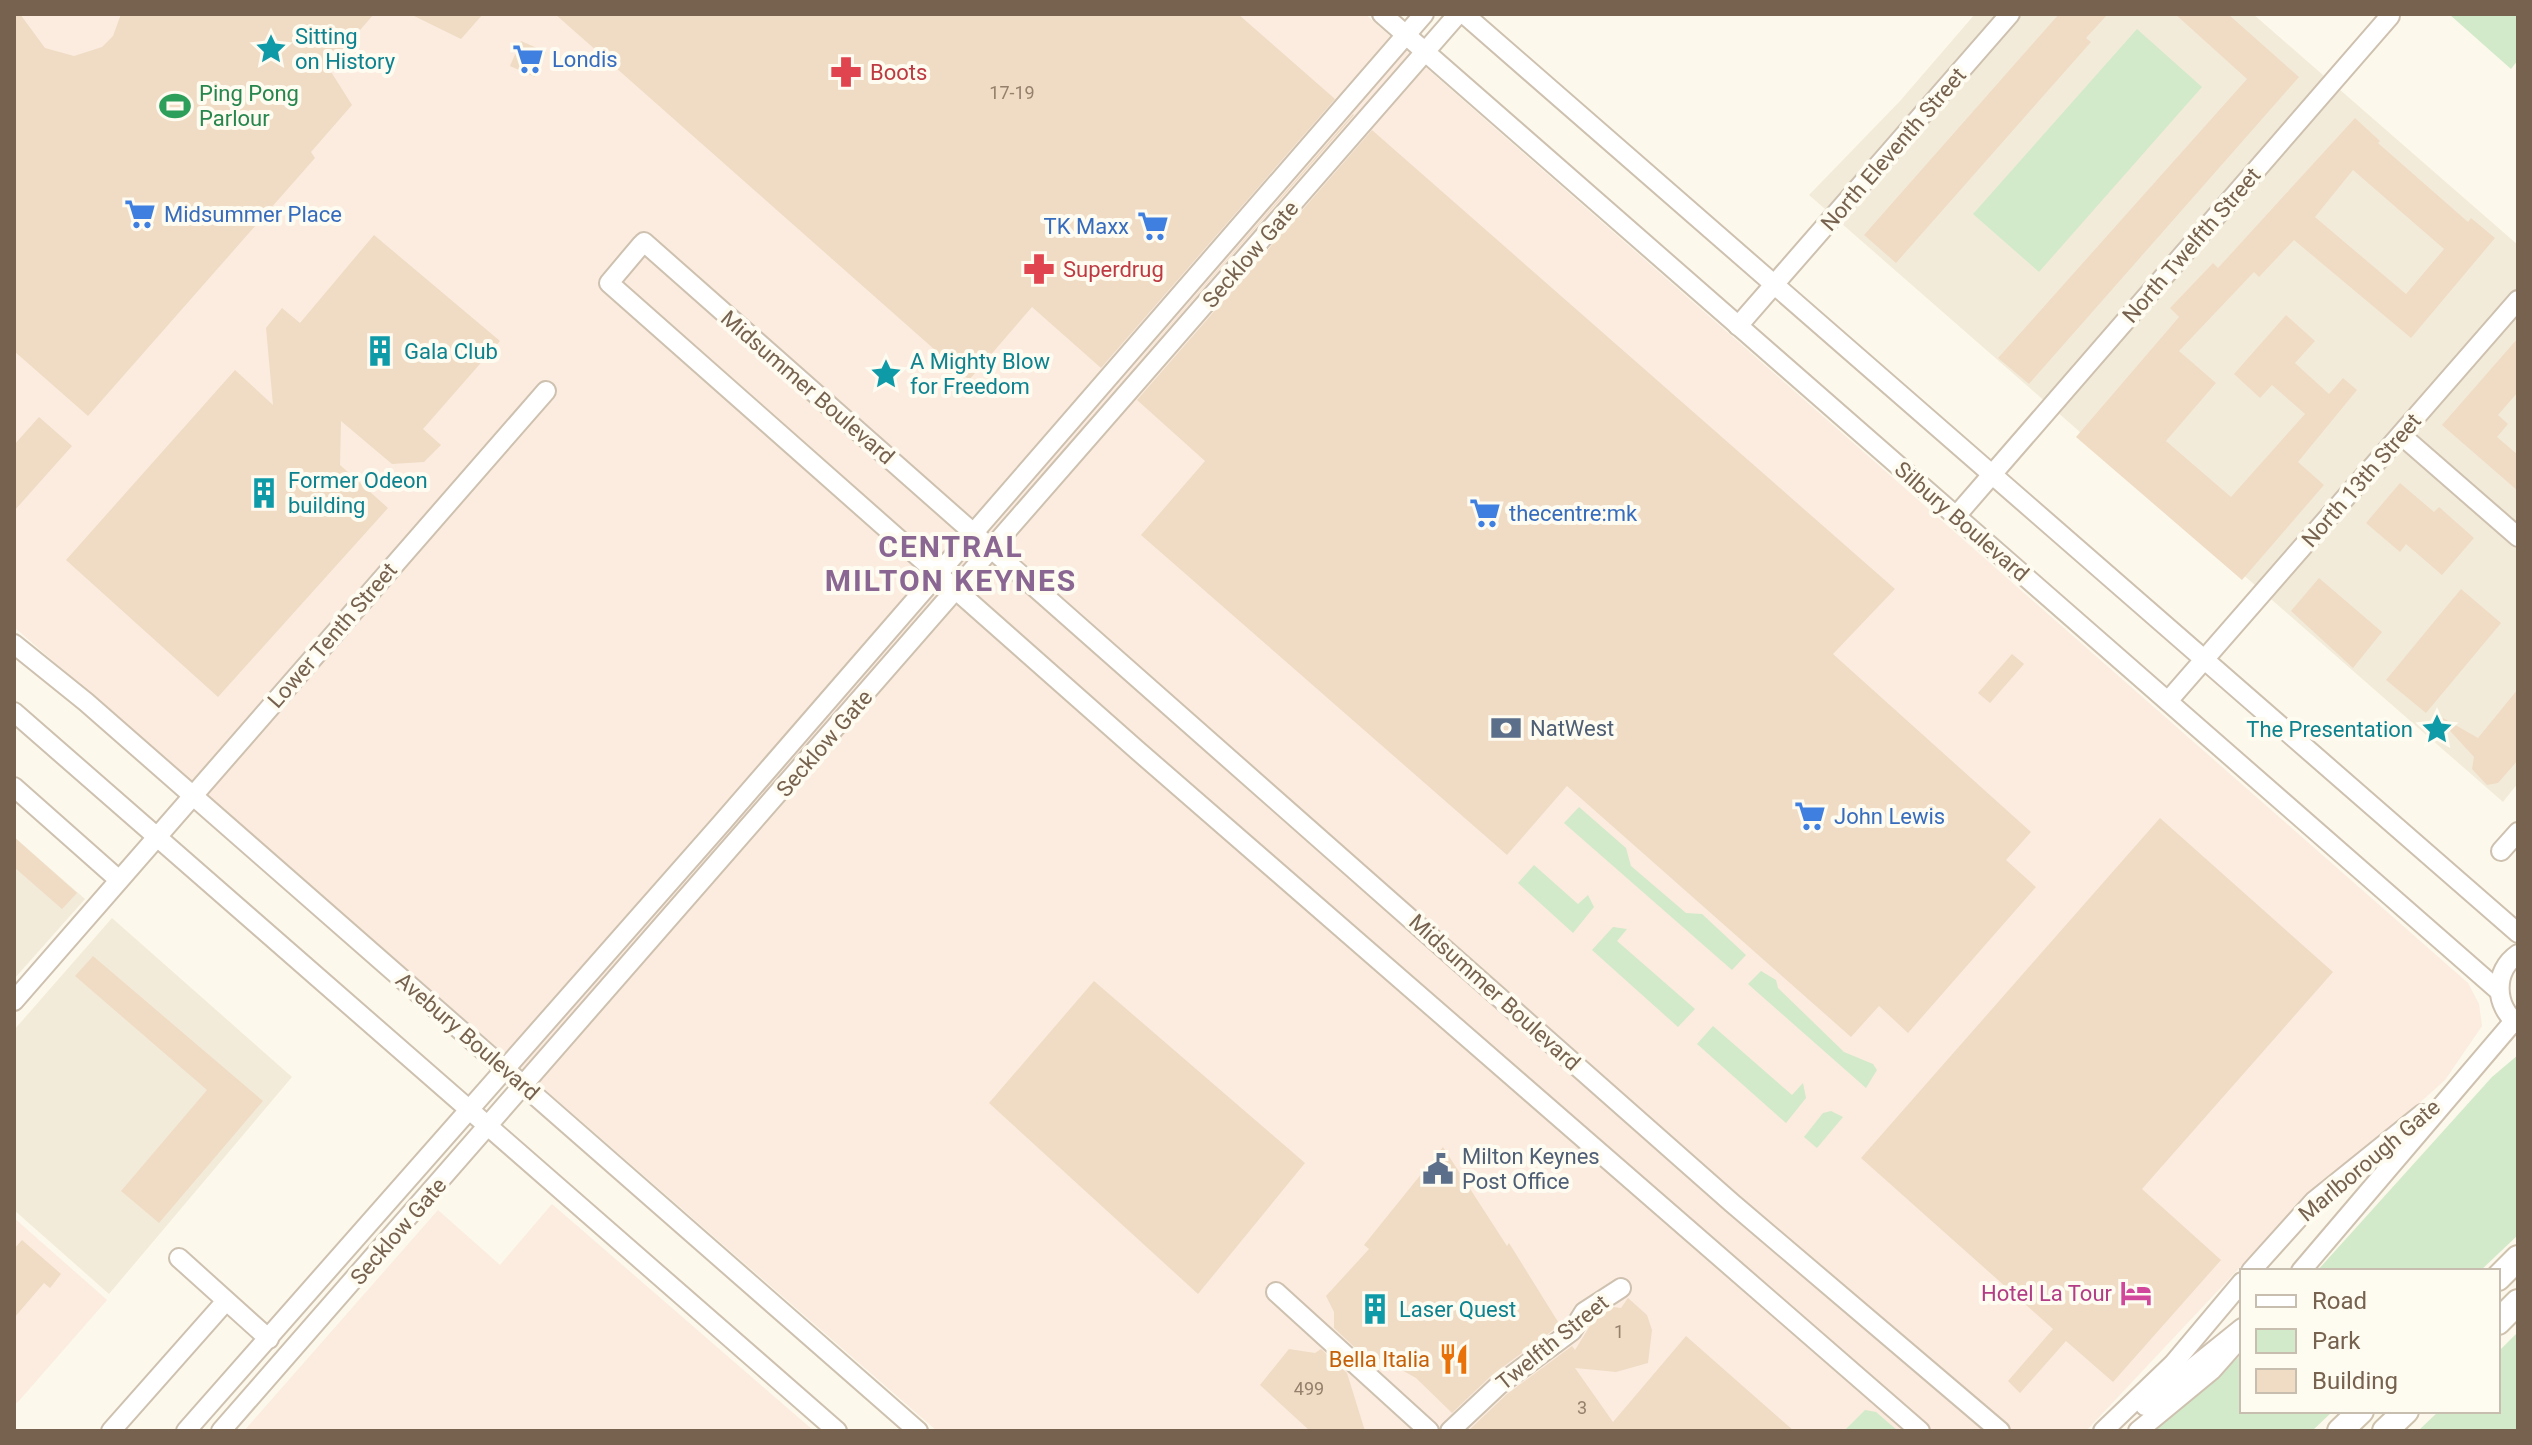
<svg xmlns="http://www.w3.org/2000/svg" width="2532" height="1445" viewBox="0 0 2532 1445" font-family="Roboto,sans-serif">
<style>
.residential{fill:#f3ebd9}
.commercial{fill:#fbecdf}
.green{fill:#d2eac9}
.building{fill:#f0dcc4;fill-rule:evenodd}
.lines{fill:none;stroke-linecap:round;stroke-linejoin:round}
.street-casing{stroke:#cec1b0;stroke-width:22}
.secondary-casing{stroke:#d0c3ae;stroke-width:28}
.street{stroke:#fff;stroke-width:18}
.secondary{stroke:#fff;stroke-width:24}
.labels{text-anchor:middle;stroke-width:8;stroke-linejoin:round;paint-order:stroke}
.number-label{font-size:18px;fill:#94806c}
.culture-label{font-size:22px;fill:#0d838f;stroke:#fefbf1;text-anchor:start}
.shop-label{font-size:22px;fill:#366cbe;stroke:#fefbf1;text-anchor:start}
.health-label{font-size:22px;fill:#be3a42;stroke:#fefbf1;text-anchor:start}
.leisure-label{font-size:22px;fill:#27864d;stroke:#fefbf1;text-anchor:start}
.street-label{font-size:22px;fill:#76624e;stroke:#fefbf1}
.service-label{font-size:22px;fill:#4e5e75;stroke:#fefbf1;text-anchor:start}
.hotel-label{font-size:22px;fill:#b23c85;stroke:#fefbf1;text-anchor:end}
.food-label{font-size:22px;fill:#c56008;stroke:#fefbf1;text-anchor:end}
.district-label{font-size:30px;font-weight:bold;letter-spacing:2px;fill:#8a6692;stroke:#fefbf1}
</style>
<rect width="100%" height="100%" fill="#fcf8eb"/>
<!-- residential -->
<g class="residential">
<polygon points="1975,14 2253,14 2518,245 2518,783 2503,802 1809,195 1900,101"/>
<polygon points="14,837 85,899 14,979"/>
<polygon points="112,918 292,1077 109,1294 14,1210 14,1030"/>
</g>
<!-- commercial -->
<g class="commercial">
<polygon points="14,14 1365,14 2468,983 2479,1004 2482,1026 2445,1080 2366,1151 2306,1197 2086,1431 937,1431 14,627"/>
<polygon points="552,1204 814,1431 244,1431 438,1210 500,1265"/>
<polygon points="14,1218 107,1300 17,1403 14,1401"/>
</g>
<!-- green -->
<g class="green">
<polygon points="2449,14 2518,14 2518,60 2511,69"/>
<polygon points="2137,29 2202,87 2039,272 1973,214"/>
<polygon points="1579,807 1626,848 1631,866 1686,913 1702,914 1746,955 1732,970 1564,823"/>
<polygon points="1534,865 1578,904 1588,895 1594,907 1573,933 1518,883"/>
<polygon points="1613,927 1627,929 1617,941 1695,1009 1678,1027 1592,950"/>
<polygon points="1761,971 1776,980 1778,988 1844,1052 1873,1064 1877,1070 1866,1088 1748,984"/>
<polygon points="1713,1026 1792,1095 1803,1083 1806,1098 1786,1123 1697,1044"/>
<polygon points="2518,1055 2518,1235 2480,1271 2317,1271 2492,1077"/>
<polygon points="1831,1111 1843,1117 1817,1148 1804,1137 1823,1113"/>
<polygon points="2518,1332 2518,1431 2418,1431 2439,1411 2498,1411 2498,1352"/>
<polygon points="2242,1354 2242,1411 2333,1411 2312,1431 2151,1431 2191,1401"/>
<polygon points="1865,1410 1876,1412 1898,1431 1844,1431"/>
</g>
<!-- building -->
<g class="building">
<polygon points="14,14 20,14 45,48 74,56 102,47 113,36 121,14 374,14 328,67 352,105 311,152 315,158 88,416 14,351"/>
<polygon points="410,14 483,14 461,39"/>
<polygon points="555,14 1238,14 1335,99 1101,368 1032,307 969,380"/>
<polygon points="2059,14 2108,14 2086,38 2091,42 1896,263 1864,235"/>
<polygon points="2175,14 2228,14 2299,77 2029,384 1998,358 2247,79"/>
<polygon points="521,41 546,52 535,77 510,66"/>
<polygon points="1353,114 1354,115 1119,384"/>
<path d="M 2355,118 L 2380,141 L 2378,143 L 2468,222 L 2471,218 L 2495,238 L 2411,338 L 2294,240 L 2259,277 L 2254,272 L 2179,351 L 2216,383 L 2166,441 L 2231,497 L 2305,414 L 2272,385 L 2260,398 L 2234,374 L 2286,315 L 2315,341 L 2295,363 L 2329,394 L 2343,378 L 2357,390 L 2298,462 L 2324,485 L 2242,580 L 2076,437 L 2179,317 L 2170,308 L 2213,263 L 2218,268 ZM 2353,170 L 2444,249 L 2406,294 L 2315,217 Z"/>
<polygon points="1372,130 1895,589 1833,654 2031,832 2006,860 2036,887 1908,1033 1879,1006 1851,1037 1567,786 1507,855 1141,535 1205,461 1137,400"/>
<polygon points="374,235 500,341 423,429 441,445 424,462 392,464 341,421 340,465 388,508 218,697 66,560 235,370 273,405 266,328 282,308 300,323"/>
<polygon points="2518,338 2518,392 2498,415 2508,424 2497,437 2518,455 2518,491 2442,425"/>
<polygon points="39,417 72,446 14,511 14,445"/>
<polygon points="2400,483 2434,512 2439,507 2474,538 2442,575 2406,544 2400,552 2366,523"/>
<polygon points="2319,578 2382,632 2353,668 2291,611"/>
<polygon points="2461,589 2501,623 2426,713 2386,680"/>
<polygon points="2012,654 2024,664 1990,703 1978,693"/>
<polygon points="2518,689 2518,760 2498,783 2487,785 2472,769 2474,757 2441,721 2443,718 2478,738"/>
<polygon points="2160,818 2333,972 2142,1189 2221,1260 2113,1382 2066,1341 2020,1393 2008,1381 2053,1329 1861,1158"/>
<polygon points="14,837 77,893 62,909 14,867"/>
<polygon points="93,956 263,1101 159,1223 121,1191 207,1090 75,976"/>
<polygon points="1094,981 1305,1163 1198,1294 989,1103"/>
<polygon points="1443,1147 1507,1246 1509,1243 1560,1325 1492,1375 1452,1413 1416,1378 1384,1360 1365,1357 1334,1328 1334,1312 1326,1296 1369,1249 1364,1245"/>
<polygon points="22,1240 61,1274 50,1288 44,1283 14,1318 14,1249"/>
<polygon points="1628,1298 1647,1315 1652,1330 1648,1363 1616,1372 1575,1368 1613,1422 1686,1336 1794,1431 1468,1431 1507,1394 1572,1346 1575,1350 1593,1321 1613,1307 1621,1308"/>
<polygon points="1289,1349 1315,1353 1321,1349 1347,1373 1365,1431 1310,1431 1260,1385"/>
</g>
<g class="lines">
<defs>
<g id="street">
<polyline points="1382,14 2499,991"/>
<polyline points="1464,14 2518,933"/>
<polyline points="1738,326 2010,14"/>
<polyline points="2401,435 2518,537"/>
<polyline points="1956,516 2390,16"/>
<polyline points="14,644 86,702 918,1431"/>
<polyline points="2168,701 2518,300"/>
<polyline points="14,712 837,1431"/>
<polyline points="14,787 119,880"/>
<polyline points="2501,851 2518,832"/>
<path d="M 2518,954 C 2493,971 2494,1006 2518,1024"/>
<polyline points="14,1001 546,391"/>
<polyline points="179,1258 269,1339"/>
<polyline points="2251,1271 2314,1201 2422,1114"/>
<polyline points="2301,1271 2514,1021"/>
<polyline points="1276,1292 1429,1431"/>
<polyline points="2145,1406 2242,1328"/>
<polyline points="111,1431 226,1301"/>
<polyline points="186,1431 720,825 1424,14"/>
<polyline points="221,1431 1458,14"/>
<polyline points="1450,1431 1499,1385 1572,1331 1584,1312 1621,1288"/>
<polyline points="1920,1431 1137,750 609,283 641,245 644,242 1732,1203 2000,1431"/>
<polyline points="2103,1431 2173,1364 2242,1282"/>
<polyline points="2138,1431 2212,1370 2235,1344"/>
</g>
<g id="secondary">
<polyline points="2498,1278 2518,1258"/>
<polyline points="2498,1322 2518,1302"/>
<polyline points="2340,1431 2361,1411"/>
<polyline points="2385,1431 2406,1411"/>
</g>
</defs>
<!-- street casing -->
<use href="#street" class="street-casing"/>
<!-- secondary casing -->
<use href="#secondary" class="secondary-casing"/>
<!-- street -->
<use href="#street" class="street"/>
<!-- secondary -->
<use href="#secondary" class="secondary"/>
</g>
<!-- icons -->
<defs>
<symbol id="sight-bare" viewBox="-9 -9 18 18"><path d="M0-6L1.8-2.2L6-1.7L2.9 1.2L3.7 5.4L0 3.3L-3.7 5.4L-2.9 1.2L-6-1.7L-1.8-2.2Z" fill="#0f9aa8" stroke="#fefbf1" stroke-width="2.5" paint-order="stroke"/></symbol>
<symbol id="supermarket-bare" viewBox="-9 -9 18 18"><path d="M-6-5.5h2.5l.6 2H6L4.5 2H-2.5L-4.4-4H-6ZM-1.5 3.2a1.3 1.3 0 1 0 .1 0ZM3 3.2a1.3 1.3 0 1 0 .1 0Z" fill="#3f7fe0" stroke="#fefbf1" stroke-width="2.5" paint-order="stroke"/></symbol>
<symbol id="pharmacy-bare" viewBox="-9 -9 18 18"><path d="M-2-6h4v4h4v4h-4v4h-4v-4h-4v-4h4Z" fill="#e0444e" stroke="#fefbf1" stroke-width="2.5" paint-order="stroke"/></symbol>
<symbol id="stadium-bare" viewBox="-9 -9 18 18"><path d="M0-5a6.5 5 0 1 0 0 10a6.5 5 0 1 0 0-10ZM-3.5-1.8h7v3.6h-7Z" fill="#2e9e5b" stroke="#fefbf1" stroke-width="2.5" paint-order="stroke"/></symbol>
<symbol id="building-bare" viewBox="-9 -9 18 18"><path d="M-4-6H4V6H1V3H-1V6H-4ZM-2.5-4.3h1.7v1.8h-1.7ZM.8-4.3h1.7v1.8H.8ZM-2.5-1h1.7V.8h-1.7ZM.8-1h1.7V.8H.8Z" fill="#0f9aa8" stroke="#fefbf1" stroke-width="2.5" paint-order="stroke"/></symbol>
<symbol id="bank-bare" viewBox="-9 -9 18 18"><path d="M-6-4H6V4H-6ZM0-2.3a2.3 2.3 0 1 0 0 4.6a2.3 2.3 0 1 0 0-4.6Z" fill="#5c6f8a" stroke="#fefbf1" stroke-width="2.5" paint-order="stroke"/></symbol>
<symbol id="civic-bare" viewBox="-9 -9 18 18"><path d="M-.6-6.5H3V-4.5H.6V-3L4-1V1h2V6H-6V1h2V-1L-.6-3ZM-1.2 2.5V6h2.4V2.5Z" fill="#5c6f8a" stroke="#fefbf1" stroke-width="2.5" paint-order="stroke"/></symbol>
<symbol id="hotel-bare" viewBox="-9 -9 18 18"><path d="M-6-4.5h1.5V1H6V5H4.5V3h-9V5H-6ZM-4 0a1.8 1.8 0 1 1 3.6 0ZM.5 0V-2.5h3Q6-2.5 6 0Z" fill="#d1479c" stroke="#fefbf1" stroke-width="2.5" paint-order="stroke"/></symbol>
<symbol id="restaurant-bare" viewBox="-9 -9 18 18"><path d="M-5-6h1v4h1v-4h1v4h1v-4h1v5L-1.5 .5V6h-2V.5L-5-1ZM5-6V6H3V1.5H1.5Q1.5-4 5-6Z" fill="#e8710a" stroke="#fefbf1" stroke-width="2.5" paint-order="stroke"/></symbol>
</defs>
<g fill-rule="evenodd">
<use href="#sight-bare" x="249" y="27" width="44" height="44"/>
<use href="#supermarket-bare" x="506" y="37" width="44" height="44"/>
<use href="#pharmacy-bare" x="824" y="50" width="44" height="44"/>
<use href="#stadium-bare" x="153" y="84" width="44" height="44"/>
<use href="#supermarket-bare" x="118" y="192" width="44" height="44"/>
<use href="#supermarket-bare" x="1131" y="204" width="44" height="44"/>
<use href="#pharmacy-bare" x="1017" y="247" width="44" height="44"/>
<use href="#building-bare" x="358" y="329" width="44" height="44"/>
<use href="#sight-bare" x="864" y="352" width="44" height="44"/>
<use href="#building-bare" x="242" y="471" width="44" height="44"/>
<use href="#supermarket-bare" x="1463" y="491" width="44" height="44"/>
<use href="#bank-bare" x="1484" y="706" width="44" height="44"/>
<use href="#sight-bare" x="2415" y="707" width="44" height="44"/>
<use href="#supermarket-bare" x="1788" y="794" width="44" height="44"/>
<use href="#civic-bare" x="1416" y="1147" width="44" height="44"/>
<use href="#hotel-bare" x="2114" y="1271" width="44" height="44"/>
<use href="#building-bare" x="1353" y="1287" width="44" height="44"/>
<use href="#restaurant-bare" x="1432" y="1337" width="44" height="44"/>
</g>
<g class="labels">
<!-- number labels -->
<g class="number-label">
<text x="1012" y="99">17-19</text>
<text x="1619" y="1338">1</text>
<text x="1309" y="1395">499</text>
<text x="1582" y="1414">3</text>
</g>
<!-- culture labels -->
<g class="culture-label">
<text x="295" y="44">Sitting<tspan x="295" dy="25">on History</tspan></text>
<text x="404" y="359">Gala Club</text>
<text x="910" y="369">A Mighty Blow<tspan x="910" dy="25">for Freedom</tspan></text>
<text x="288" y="488">Former Odeon<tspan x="288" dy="25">building</tspan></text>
<text x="2413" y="737" text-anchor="end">The Presentation</text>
<text x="1399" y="1317">Laser Quest</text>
</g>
<!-- shop labels -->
<g class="shop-label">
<text x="552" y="67">Londis</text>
<text x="164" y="222">Midsummer Place</text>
<text x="1129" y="234" text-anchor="end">TK Maxx</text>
<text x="1509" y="521">thecentre:mk</text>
<text x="1834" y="824">John Lewis</text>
</g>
<!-- health labels -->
<g class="health-label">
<text x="870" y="80">Boots</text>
<text x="1063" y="277">Superdrug</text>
</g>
<!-- leisure labels -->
<g class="leisure-label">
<text x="199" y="101">Ping Pong<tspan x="199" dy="25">Parlour</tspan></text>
</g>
<!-- street labels -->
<g class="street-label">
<text transform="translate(1893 149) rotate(-49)" y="8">North Eleventh Street</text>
<text transform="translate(2191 245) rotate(-49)" y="8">North Twelfth Street</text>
<text transform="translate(1250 254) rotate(-49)" y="8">Secklow Gate</text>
<text transform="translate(808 387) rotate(41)" y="8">Midsummer Boulevard</text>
<text transform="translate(2361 480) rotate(-49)" y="8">North 13th Street</text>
<text transform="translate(1962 521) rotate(41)" y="8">Silbury Boulevard</text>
<text transform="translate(332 635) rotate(-49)" y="8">Lower Tenth Street</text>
<text transform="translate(824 743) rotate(-49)" y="8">Secklow Gate</text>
<text transform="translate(1495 992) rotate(42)" y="8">Midsummer Boulevard</text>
<text transform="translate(468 1036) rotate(41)" y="8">Avebury Boulevard</text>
<text transform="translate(2369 1160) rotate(-40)" y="8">Marlborough Gate</text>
<text transform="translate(398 1231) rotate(-49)" y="8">Secklow Gate</text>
<text transform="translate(1552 1342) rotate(-39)" y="8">Twelfth Street</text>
</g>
<!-- service labels -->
<g class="service-label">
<text x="1530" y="736">NatWest</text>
<text x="1462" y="1164">Milton Keynes<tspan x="1462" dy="25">Post Office</tspan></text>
</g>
<!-- hotel labels -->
<g class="hotel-label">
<text x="2112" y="1301">Hotel La Tour</text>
</g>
<!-- food labels -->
<g class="food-label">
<text x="1430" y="1367">Bella Italia</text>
</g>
<!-- district labels -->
<g class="district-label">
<text x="951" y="557">CENTRAL<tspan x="951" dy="34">MILTON KEYNES</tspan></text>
</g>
</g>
<!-- border -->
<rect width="2532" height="1445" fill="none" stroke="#76624e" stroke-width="32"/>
<!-- legend -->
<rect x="2240" y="1269" width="260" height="144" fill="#fefbf1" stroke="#c8beb0" stroke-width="2"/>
<rect x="2256" y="1295" width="40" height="12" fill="#ffffff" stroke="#c8beb0" stroke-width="2"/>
<text x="2312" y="1309" font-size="24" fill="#76624e">Road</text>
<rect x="2256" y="1329" width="40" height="24" fill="#d2eac9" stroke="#c8beb0" stroke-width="2"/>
<text x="2312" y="1349" font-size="24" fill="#76624e">Park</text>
<rect x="2256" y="1369" width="40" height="24" fill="#f0dcc4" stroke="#c8beb0" stroke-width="2"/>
<text x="2312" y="1389" font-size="24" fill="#76624e">Building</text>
</svg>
